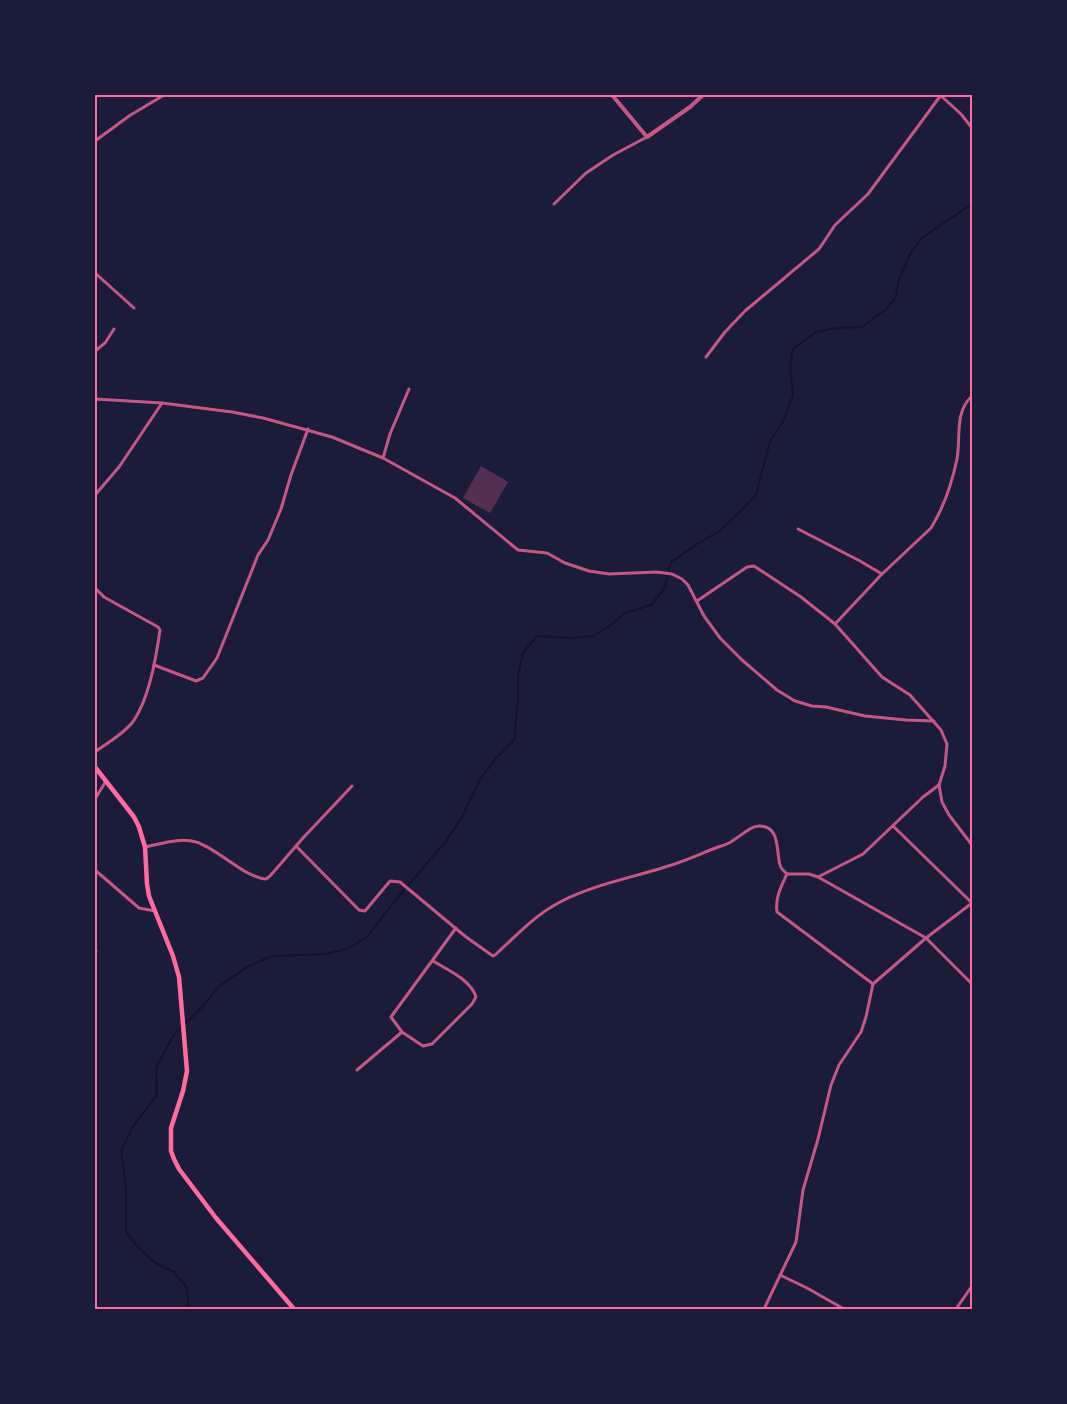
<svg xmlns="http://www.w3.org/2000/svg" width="1067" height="1404" viewBox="0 0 1067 1404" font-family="Arial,sans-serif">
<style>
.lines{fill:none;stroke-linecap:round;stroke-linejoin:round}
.stream{stroke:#12122b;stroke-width:2}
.building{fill:#542f53}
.minor{stroke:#c65784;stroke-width:3}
.tertiary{stroke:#c65784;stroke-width:4}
.secondary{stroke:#ff6b9d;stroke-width:4.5}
.neatline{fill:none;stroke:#ff6b9d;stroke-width:2}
</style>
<rect width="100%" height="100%" fill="#1b1b3a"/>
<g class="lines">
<!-- stream -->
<polyline class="stream" points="189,1309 186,1286 174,1272 155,1263 137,1246 126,1231 126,1189 121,1151 133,1126 157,1095 156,1068 173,1036 204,1005 218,987 247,967 272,956 325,954 347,949 367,937 394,902 447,840 463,815 479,781 496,758 514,740 518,699 518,676 523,653 537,636 573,638 593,636 610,626 625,613 651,605 664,589 671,562 697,544 718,532 742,510 756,495 770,441 783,422 793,395 790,368 793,349 816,332 836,328 862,327 886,309 896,297 898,282 910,254 922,238 972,204"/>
</g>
<!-- building -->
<polygon class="building" points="481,466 508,482 490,513 463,498"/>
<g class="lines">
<!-- minor -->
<g class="minor">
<polyline points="940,95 961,114 972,128"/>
<polyline points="95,141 129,116 164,95"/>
<polyline points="554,204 586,173 613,155 647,137"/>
<polyline points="95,273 134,308"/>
<polyline points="95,351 105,343 114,329"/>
<polyline points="706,357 725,332 745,311 819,249 835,225 868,194 941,95"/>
<polyline points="95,399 162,403 232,412 263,418 332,437 383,458 455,498 518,550 547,553 565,563 589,571 609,574 657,572 672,574 682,579 688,585 704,616 720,638 742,660 777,690 795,701 812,706 826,707 865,716 906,720 934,721"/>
<polyline points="383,458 390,434 409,389"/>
<polyline points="95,495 119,467 162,403"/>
<polyline points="798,529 860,561 882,574"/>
<path d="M 95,588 L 104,597 L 158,627 L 160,630 C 156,658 149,700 132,723 C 122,735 107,743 95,752"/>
<polyline points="697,601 747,567 754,566 801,597 835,624 882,677 910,695 941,730 947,744 945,766 939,785 942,802 949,815 972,845"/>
<path d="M 835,624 L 882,574 L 931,528 C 944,507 952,483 957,459 C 961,438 954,412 972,396"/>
<polyline points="154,665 196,681 203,678 217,658 258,555 268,540 281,509 291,475 308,429"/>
<polyline points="95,799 106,781"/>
<polyline points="893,826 972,903"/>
<path d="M 296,846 L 359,910 L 365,911 L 390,881 L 400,882 L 466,937 L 493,956 L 495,955 C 514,938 531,919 553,906 C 586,886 628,879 665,867 C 683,862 700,854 718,847 C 722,846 725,845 729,843 C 737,839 750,826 758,826 C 781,825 776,852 780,865 C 781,869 784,871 787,874 L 809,874 L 818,877 L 926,938 L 972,984"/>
<path d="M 145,847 C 161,844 180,837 196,842 C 217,848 245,878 266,879 L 270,876 L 303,838 L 352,786"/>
<polyline points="95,870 139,908 155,911"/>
<path d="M 787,874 C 781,887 775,898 777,912 L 873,984"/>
<polyline points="818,877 863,854 923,797 939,785"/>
<polyline points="95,950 96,951"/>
<path d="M 433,961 C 448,970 471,980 476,997 L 472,1004 L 432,1044 L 423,1046 L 402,1032 L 391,1017 L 456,928"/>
<polyline points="357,1070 402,1032"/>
<polyline points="780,1275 807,1288 844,1309"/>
<polyline points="764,1309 796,1242 803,1190 818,1139 831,1085 839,1065 861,1032 866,1017 873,984 926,938 972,903"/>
<polyline points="956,1309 972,1286"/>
</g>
<!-- tertiary -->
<polyline class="tertiary" points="612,95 647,137 690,107 703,95"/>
<!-- secondary -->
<polyline class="secondary" points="95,767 134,817 139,827 145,847 147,884 149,896 173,956 179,977 187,1071 183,1091 171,1128 171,1151 174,1159 179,1169 216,1218 294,1309"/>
</g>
<!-- border -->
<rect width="1067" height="1404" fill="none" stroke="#1b1b3a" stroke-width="192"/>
<rect x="96" y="96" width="875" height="1212" class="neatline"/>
</svg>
